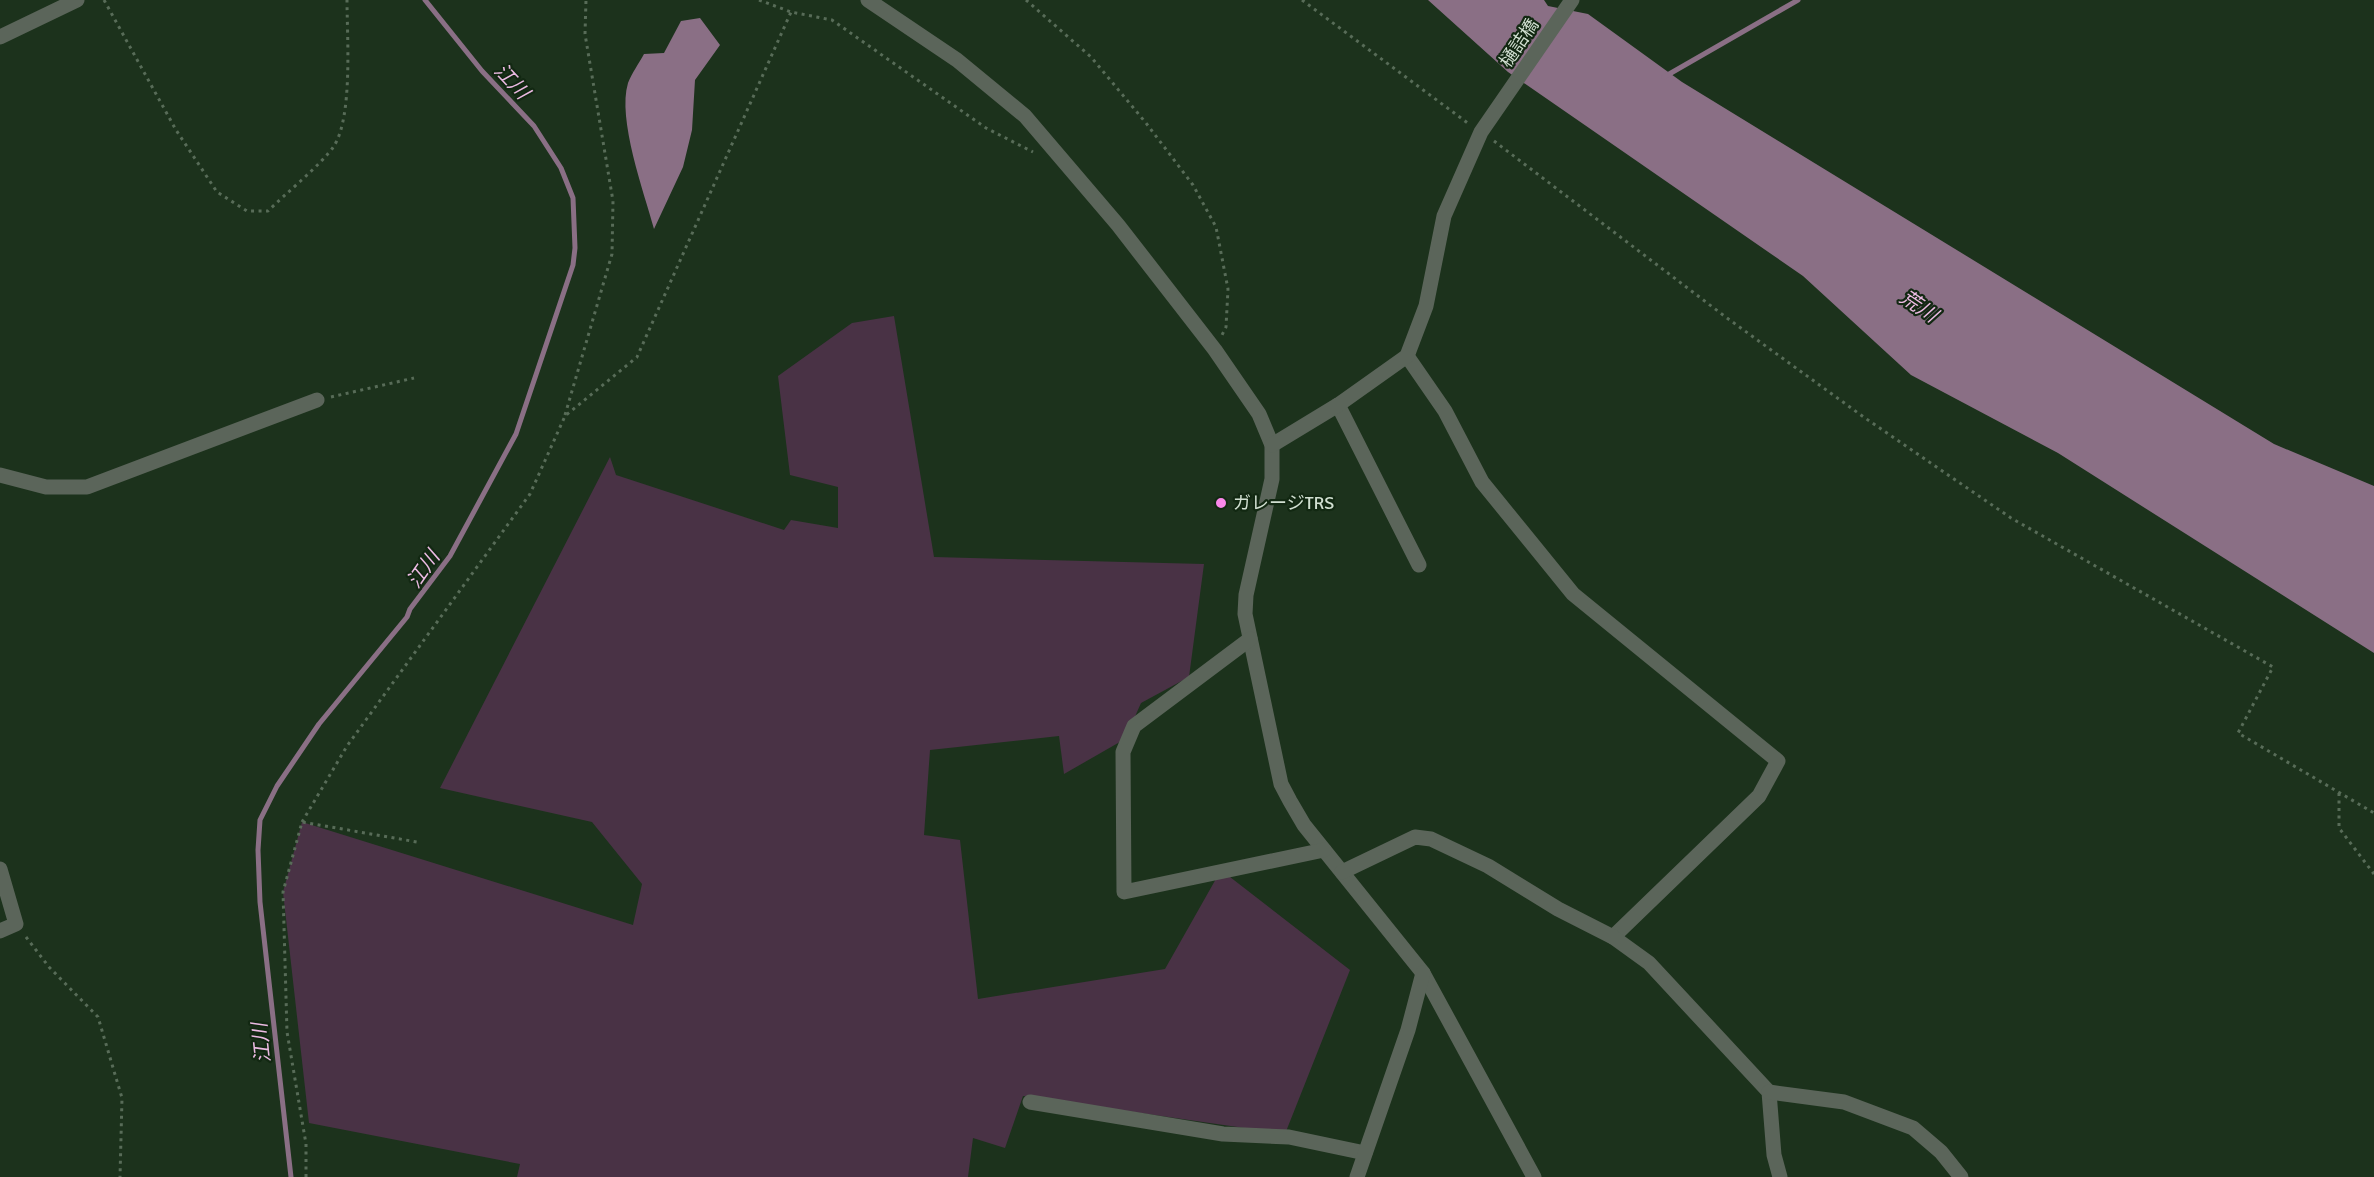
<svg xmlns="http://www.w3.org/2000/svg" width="2374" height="1177" viewBox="0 0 2374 1177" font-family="Signika,'Noto Sans JP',sans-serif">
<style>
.green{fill:#493245}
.water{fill:#8a6f85}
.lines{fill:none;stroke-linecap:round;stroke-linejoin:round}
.stream{stroke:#8a6f85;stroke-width:5}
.path{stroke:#586c58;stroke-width:3;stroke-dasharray:3 4.5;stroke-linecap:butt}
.minor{stroke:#5b655a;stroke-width:15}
.poi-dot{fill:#f987e9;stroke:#122812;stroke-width:2}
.labels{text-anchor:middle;stroke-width:4.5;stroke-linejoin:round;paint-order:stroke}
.street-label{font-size:18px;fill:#d1dfd1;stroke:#122812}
.poi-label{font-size:18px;fill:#d1dfd1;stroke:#122812;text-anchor:start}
.water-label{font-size:20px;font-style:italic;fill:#ebbae2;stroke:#122812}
</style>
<rect width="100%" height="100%" fill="#1c321c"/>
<!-- green -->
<polygon class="green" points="894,316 934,557 1204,564 1189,677 1141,703 1125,739 1064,774 1059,736 930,750 924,835 960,840 978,999 1165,969 1221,870 1350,970 1285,1134 1023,1096 1005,1148 973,1138 968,1177 517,1177 520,1164 309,1123 283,892 302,822 633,925 642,884 592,822 440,788 610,457 616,475 784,530 791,520 838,528 838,487 790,475 778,376 852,323"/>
<!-- water -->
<g class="water">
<polygon points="1428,0 1544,0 1548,6 1588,14 1682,82 2274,444 2374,486 2374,653 2058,453 1911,375 1803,276 1508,72"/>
<path d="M 700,18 L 720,45 L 695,80 L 692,130 L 683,167 L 654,229 C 644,192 617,119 628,83 C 632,73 639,63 644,54 L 664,53 L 681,21 Z"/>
</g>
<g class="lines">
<!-- stream -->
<g class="stream">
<polyline points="1664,77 1798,0"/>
<polyline points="291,1177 260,902 258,850 260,820 277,786 319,724 407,617 410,609 450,556 516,434 573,265 575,248 573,198 561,168 534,126 482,71 425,0"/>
</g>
<!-- path -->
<g class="path">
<path d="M 104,0 L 176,130 L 217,192 L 247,211 L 268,211 C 285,194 322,164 334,146 C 353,116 347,36 347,0"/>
<polyline points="759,0 791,12 832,20 986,128 1033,152"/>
<polyline points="1026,0 1091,57 1146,123 1193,185 1216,227 1228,289 1226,327 1222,335"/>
<polyline points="1302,0 1469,124"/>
<polyline points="1494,141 1727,318 1865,418 2011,518 2273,667 2238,733 2374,813"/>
<polyline points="331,397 414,378"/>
<polyline points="565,415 612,254 613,201 585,34 586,0"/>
<polyline points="2339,793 2339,828 2374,874"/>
<polyline points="302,822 347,746 530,494 565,416 637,357 791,12"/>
<polyline points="26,937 49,967 98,1017 122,1098 120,1177"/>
<polyline points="306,1177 306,1144 287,1032 283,892 302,822 417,842"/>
</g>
<!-- minor -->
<g class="minor">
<polyline points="868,0 957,60 1025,116 1118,225 1215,350 1259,414 1272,445 1272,479 1246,595 1245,614 1281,784 1290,801 1304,825 1423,973 1534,1177"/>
<polyline points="0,37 77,0"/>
<polyline points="1407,356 1445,411 1482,482 1573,594 1778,761 1759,796 1613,937"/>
<polyline points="1338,405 1419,565"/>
<polyline points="1272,445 1338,405 1407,356 1426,306 1444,216 1481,132 1572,0"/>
<polyline points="0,475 46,487 87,487 317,400"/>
<polyline points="1250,639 1134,726 1123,752 1124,892 1324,850"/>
<polyline points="0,869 16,924 0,931"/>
<polyline points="1342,872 1415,837 1431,839 1488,866 1558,909 1613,937 1649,963 1769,1092 1774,1155 1780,1177"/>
<polyline points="1769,1092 1844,1102 1913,1128 1941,1152 1961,1177"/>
<polyline points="1030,1102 1223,1134 1289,1137 1365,1153"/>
<polyline points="1357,1177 1408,1030 1423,973"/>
</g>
</g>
<!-- markers -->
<circle class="poi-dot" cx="1221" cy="503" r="6"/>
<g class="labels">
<!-- street labels -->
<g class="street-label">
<text transform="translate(1519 43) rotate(-56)" y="6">樋詰橋</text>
</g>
<!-- poi labels -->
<g class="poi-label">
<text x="1233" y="509">ガレージTRS</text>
</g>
<!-- water labels -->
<g class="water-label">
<text transform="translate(512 81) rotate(47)" y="7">江川</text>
<text transform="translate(1919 306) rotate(34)" y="7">荒川</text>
<text transform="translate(423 569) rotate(-55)" y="7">江川</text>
<text transform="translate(261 1043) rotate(-96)" y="7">江川</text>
</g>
</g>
</svg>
